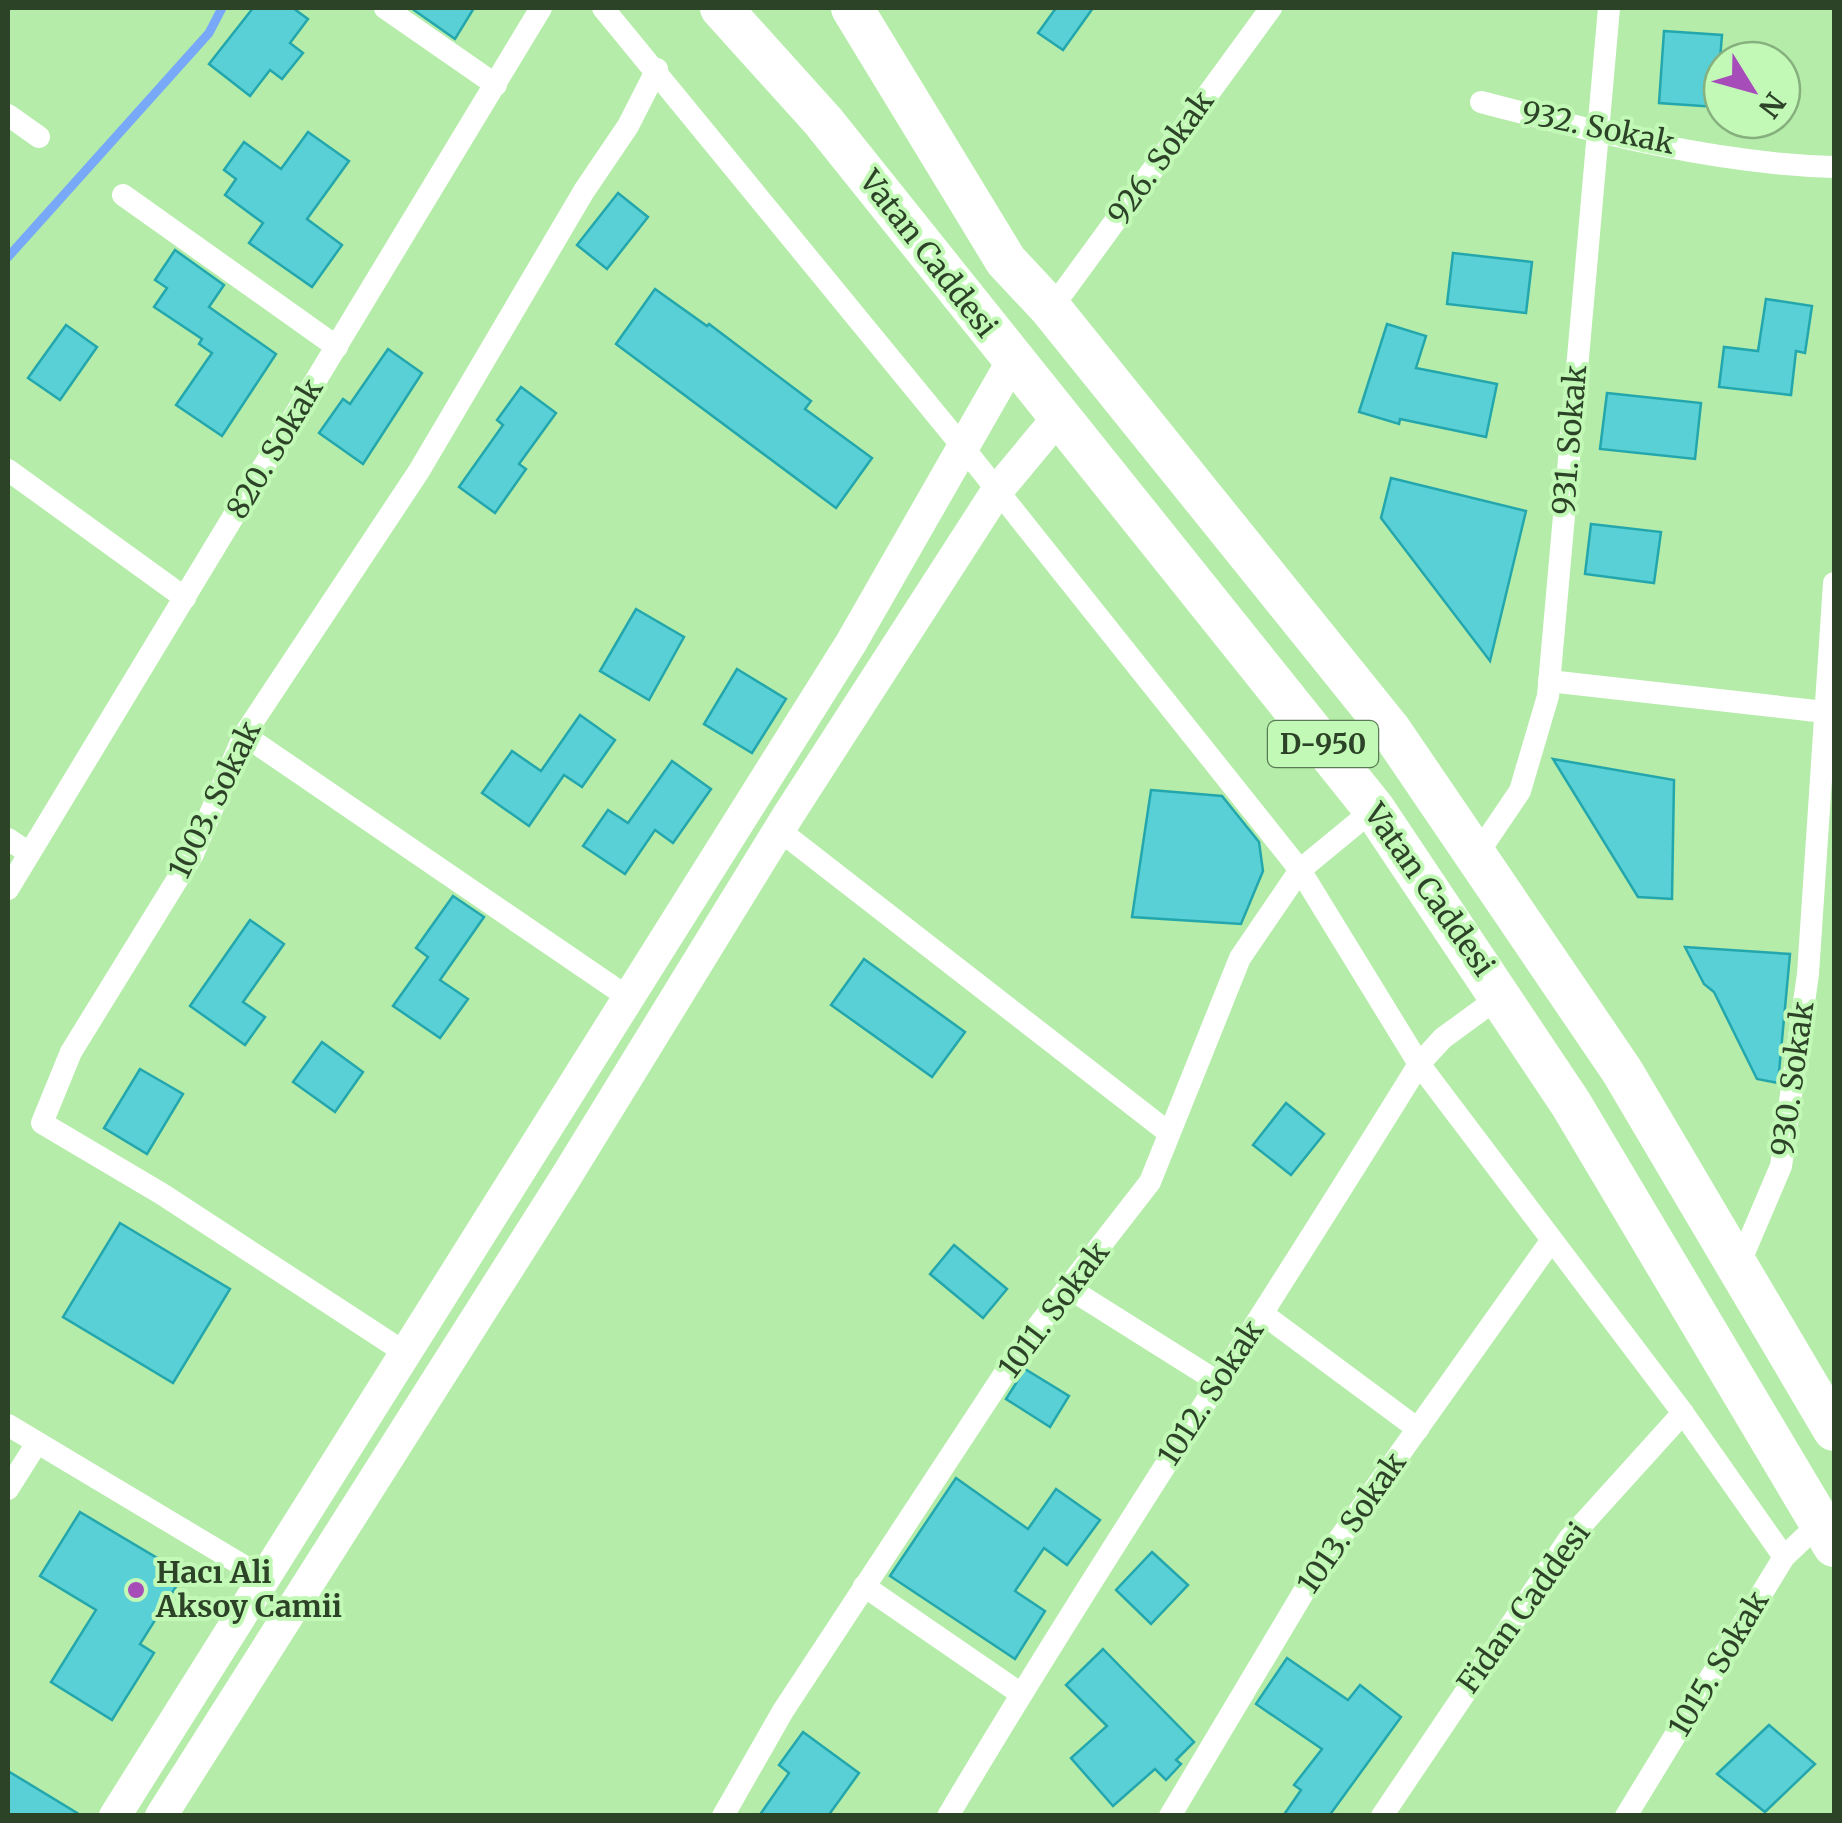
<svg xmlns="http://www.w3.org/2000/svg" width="1842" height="1823" viewBox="0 0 1842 1823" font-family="Merriweather,serif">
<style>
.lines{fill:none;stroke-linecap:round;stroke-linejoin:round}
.stream{stroke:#78a9f8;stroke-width:9}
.building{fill:#59cfd6;stroke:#23a7ad;stroke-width:2.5}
.street{stroke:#fff;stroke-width:22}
.secondary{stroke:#fff;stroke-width:32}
.highway{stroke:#fff;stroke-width:42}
.poi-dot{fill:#a64dba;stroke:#c2f9b6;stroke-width:4}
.labels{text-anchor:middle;stroke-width:8;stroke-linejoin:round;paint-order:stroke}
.shield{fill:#c2f9b6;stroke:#5a7a53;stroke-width:2.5}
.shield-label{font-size:28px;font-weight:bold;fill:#2d4328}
.street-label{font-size:30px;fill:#2d4328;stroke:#c2f9b6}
.poi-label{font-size:30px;font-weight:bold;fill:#2d4328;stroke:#c2f9b6;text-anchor:start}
</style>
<rect width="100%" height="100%" fill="#b5eca9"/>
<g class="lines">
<!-- stream -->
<polyline class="stream" points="8,257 209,33 222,8"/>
</g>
<!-- building -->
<g class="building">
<polygon points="253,8 293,8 308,19 290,43 303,53 282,79 270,70 250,96 209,64"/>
<polygon points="411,8 474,8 455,39"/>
<polygon points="1056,8 1093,8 1063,50 1038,33"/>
<polygon points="1664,31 1722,35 1716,107 1659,103"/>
<polygon points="308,132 349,161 307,219 342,245 312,287 249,243 263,223 225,195 236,179 224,170 244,142 281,169"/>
<polygon points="618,193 648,217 607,269 577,245"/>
<polygon points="175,250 224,285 209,307 276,354 222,436 176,405 212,353 199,344 202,339 154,307 167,288 155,280"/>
<polygon points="1453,253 1532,262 1526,313 1447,304"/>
<polygon points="655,289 707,326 709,324 811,401 805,409 872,458 836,508 616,344"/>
<polygon points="1766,299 1812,306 1805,353 1796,351 1791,395 1719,387 1724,347 1758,351"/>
<polygon points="1387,324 1426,336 1416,368 1497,384 1486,437 1400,419 1399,424 1359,412"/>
<polygon points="66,325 97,347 60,400 28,378"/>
<polygon points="388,349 422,373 363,464 319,433 343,399 350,404"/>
<polygon points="521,387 556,413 519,464 526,469 495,513 459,487 503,425 497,420"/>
<polygon points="1607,393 1701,403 1695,459 1600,449"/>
<polygon points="1391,478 1526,511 1490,661 1381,518"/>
<polygon points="1591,524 1661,532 1654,583 1585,574"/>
<polygon points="636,609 684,637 649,700 600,671"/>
<polygon points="737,669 786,699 752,753 704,724"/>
<polygon points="580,715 615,740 582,787 564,775 529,826 482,793 512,751 541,771"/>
<polygon points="1553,759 1674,780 1672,899 1638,897"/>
<polygon points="672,761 711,789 673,843 655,830 625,874 583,846 608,810 628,823"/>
<polygon points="1151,790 1222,796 1259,842 1263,871 1241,924 1132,917"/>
<polygon points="453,896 484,917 440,980 468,999 440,1038 393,1006 428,957 416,948"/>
<polygon points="250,920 284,944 243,1002 265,1017 245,1045 190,1006"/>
<polygon points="1685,947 1790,954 1778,1083 1757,1079 1714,992 1704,984"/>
<polygon points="864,959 965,1032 932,1077 831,1005"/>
<polygon points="322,1042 363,1072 335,1112 293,1082"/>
<polygon points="140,1069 183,1094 147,1154 104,1128"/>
<polygon points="1286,1103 1324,1134 1291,1175 1253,1145"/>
<polygon points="120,1223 230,1289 173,1383 63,1317"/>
<polygon points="954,1245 1007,1289 983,1318 930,1274"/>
<polygon points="1025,1369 1069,1396 1050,1427 1006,1399"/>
<polygon points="956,1478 1028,1529 1056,1489 1100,1520 1067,1565 1044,1548 1015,1591 1045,1611 1015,1659 890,1576"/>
<polygon points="80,1512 184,1574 140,1644 154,1653 112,1720 51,1682 96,1610 40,1576"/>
<polygon points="1152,1552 1188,1585 1151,1624 1116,1590"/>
<polygon points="1103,1649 1194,1742 1176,1760 1181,1764 1166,1780 1155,1769 1113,1806 1071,1758 1107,1726 1066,1685"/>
<polygon points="1287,1658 1348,1700 1360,1685 1401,1717 1329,1816 1283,1816 1301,1790 1294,1785 1322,1749 1256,1704"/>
<polygon points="1769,1725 1815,1764 1765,1812 1717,1774"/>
<polygon points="803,1732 859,1773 828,1816 759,1816 789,1773 779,1765"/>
<polygon points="8,1771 82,1816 8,1816"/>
</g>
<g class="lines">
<!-- street -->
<g class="street">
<polyline points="385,8 496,85"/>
<polyline points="603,8 962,446 1300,870 1419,1064 1683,1413 1784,1557"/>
<path d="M 1481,102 C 1595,132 1716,164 1834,167"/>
<polyline points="8,115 39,137"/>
<polyline points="123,195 337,347"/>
<polyline points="1051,309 1271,8"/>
<polyline points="8,470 185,598"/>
<polyline points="1549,681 1834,713"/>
<polyline points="244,735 629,998"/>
<polyline points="779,830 1169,1133"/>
<polyline points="8,839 29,853"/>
<polyline points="1476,856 1520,791 1548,696 1609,8"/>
<polyline points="8,889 541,8"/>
<polyline points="1738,1267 1781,1166 1808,974 1834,583"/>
<polyline points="1067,1287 1218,1382"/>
<polyline points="1263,1314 1418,1429"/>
<polyline points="404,1352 162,1194 42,1123 71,1052 193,854 244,735 419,471 584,191 628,126 657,69"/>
<polyline points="8,1425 262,1577"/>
<polyline points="8,1489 37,1443"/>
<polyline points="864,1586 1021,1694"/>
<polyline points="723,1816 783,1711 1024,1344 1150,1182 1240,958 1300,870 1374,809"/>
<path d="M 948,1816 C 1099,1562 1264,1316 1419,1064 L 1443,1038 L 1502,995"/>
<polyline points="1170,1816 1315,1573 1551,1241"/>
<polyline points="1382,1816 1569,1539 1683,1413"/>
<polyline points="1626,1816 1784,1557 1823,1520"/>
</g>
<!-- secondary -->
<g class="secondary">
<polyline points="115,1816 851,643 1013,360"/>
<polyline points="161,1816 564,1180 787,817 997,491 1061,414"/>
</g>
<!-- highway -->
<g class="highway">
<polyline points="721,8 823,121 1374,809 1571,1104 1834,1546"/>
<polyline points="852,8 1006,261 1051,309 1391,731 1622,1071 1834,1430"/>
</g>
</g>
<!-- markers -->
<circle class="poi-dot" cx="136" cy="1590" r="10"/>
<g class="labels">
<!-- shield labels -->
<rect class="shield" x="1268" y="721" width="110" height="46" rx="8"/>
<g class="shield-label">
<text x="1323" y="754">D-950</text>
</g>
<!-- street labels -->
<g class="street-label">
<text transform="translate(1598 128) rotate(12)" y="10">932. Sokak</text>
<text transform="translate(1161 158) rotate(-54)" y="10">926. Sokak</text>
<text transform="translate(928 254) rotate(52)" y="10">Vatan Caddesi</text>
<text transform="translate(1570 440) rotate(-85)" y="10">931. Sokak</text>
<text transform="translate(275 449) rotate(-59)" y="10">820. Sokak</text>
<text transform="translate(215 800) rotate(-64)" y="10">1003. Sokak</text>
<text transform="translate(1429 890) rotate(55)" y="10">Vatan Caddesi</text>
<text transform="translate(1793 1079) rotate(-82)" y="10">930. Sokak</text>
<text transform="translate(1054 1310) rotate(-53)" y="10">1011. Sokak</text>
<text transform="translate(1211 1393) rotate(-57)" y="10">1012. Sokak</text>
<text transform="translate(1352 1523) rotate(-55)" y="10">1013. Sokak</text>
<text transform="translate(1524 1608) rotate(-54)" y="10">Fidan Caddesi</text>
<text transform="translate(1719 1664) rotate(-59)" y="10">1015. Sokak</text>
</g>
<!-- poi labels -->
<g class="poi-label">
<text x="156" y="1583">Hacı Ali<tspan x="156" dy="34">Aksoy Camii</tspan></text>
</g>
</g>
<!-- border -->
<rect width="1842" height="1823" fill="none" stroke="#2d4328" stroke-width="20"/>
<!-- north arrow -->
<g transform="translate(1752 90) rotate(127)"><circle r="48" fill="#c2f9b6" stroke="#86b07d" stroke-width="2.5"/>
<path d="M0-8L18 38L0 25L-18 38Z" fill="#a64dba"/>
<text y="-15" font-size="28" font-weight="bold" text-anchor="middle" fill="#2d4328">N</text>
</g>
</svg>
